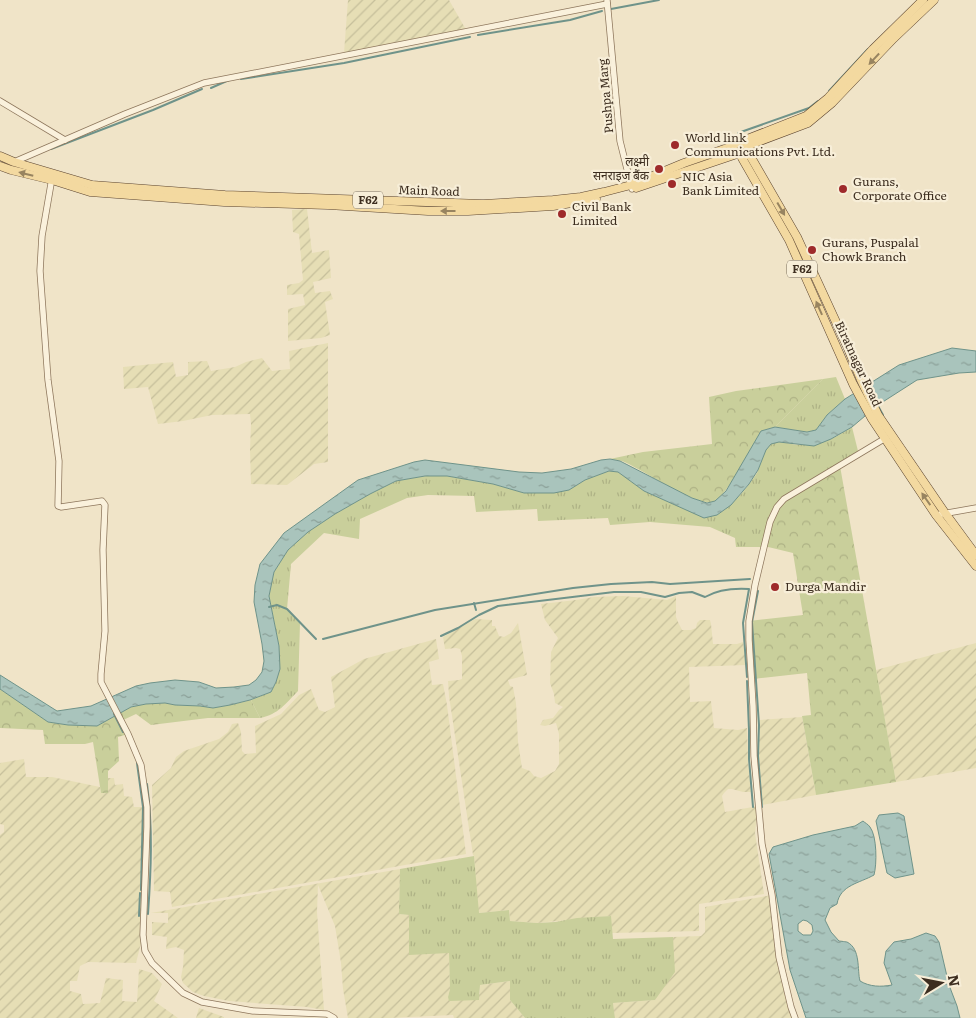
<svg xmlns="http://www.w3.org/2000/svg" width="976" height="1018" viewBox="0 0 976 1018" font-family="Literata,'Noto Sans Devanagari',serif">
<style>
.farmland{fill:url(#farmland-furrows)}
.grass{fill:url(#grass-tufts)}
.forest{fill:url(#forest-crowns)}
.water{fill:url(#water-ripples);stroke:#6f938a;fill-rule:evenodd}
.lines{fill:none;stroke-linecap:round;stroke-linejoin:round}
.stream{stroke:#6f938a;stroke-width:2}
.minor-casing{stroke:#8d765c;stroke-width:7}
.major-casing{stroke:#5b4430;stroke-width:9}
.minor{stroke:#faf1dc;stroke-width:5.5}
.major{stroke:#f3d9a0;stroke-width:8}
.oneway{fill:#988460}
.poi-dot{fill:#9e2a2b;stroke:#f7eed8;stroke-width:2}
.labels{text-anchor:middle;stroke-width:4.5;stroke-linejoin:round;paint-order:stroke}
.shield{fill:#f7eed8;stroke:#756857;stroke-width:1}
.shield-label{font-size:11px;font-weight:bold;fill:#3d2e20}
.street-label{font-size:12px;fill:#3d2e20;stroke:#f7eed8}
.poi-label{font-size:12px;fill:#3d2e20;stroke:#f7eed8;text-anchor:start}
</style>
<defs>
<pattern id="farmland-furrows" width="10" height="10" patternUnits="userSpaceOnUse" patternTransform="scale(1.25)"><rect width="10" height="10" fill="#e6deb5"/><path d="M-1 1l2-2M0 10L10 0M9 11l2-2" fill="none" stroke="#c6bf9b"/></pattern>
<pattern id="grass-tufts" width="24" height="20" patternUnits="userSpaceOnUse" patternTransform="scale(1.25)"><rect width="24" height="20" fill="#c9cf9b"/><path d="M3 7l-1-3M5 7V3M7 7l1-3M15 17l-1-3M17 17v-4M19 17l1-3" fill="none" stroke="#aeb285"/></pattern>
<pattern id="forest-crowns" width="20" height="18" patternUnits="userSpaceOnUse" patternTransform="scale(1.25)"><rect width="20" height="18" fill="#c9cf9b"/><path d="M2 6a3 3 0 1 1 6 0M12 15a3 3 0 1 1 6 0" fill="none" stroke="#aeb285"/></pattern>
<pattern id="water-ripples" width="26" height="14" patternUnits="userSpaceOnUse" patternTransform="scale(1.25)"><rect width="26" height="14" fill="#a9c4bc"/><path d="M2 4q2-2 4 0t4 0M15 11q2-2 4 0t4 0" fill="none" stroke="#8ba098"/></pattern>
</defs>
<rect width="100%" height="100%" fill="#f0e4c8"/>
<!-- farmland -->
<g class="farmland">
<polygon points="348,0 449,0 465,28 460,31 344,53"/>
<polygon points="307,209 312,253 329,250 331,278 313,282 315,293 330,291 333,299 325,302 330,335 321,338 288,341 288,309 305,305 303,294 287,295 287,285 299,283 303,280 299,234 293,232 292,210"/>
<polygon points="328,343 328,462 314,464 287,485 251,484 250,450 251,424 250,414 212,415 183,421 158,424 148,387 124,389 123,367 173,362 176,377 188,375 188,362 207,361 211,371 235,367 246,362 262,358 272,371 290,369 289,351"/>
<polygon points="623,596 667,600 676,596 676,617 678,622 682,630 691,630 696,628 697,623 700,620 710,620 711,624 713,644 737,644 743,642 746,665 689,667 690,702 711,701 714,728 738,730 747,728 748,761 751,792 743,792 732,789 728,789 724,793 722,796 725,812 758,806 755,833 764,894 699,904 699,931 612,933 610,916 537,923 510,921 509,910 478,913 474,856 473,855 449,696 448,681 459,680 462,679 462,656 460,649 456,648 445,649 443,637 475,619 492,620 492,626 495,626 499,636 504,637 511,633 518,623 527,675 508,680 510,686 513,687 516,703 518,742 522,768 530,771 534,776 541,778 555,771 559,764 559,734 556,723 545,726 540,725 543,720 553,718 559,710 563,707 555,703 554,694 550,683 551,652 558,638 545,620 541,604 576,600 594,597"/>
<polygon points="436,639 439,659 429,662 432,685 443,684 447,705 466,854 172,907 170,892 154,891 152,785 171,768 176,757 184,751 219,739 228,732 232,724 238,723 241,732 242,751 245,754 256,753 255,726 281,714 299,695 311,689 319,710 325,712 335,707 331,677 364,659"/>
<polygon points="976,643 976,768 896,782 876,670"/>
<polygon points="802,717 816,795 762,805 758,757 759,720"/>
<polygon points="24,759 26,777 52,777 100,787 101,793 108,792 108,778 114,778 115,785 123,784 124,796 132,797 134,807 147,807 143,935 136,963 88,962 80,966 77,981 70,981 70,991 81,994 83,1004 100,1003 106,978 123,980 122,1001 137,1002 139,969 152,973 162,984 154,1001 178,1018 0,1018 0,835 4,832 4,825 0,824 0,763"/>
<polygon points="400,869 399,914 409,915 449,953 450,989 448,997 480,994 480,985 510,981 510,1000 525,1018 454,1018 453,1015 389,1018 348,1018 343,989 341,963 335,926 318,885 317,912 324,1010 307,1007 229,1001 204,996 193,992 183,983 181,977 183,967 184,950 176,947 166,949 167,937 152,935 152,922 168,923 168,913 151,913"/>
<polygon points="772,895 776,933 795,1018 615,1018 613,1003 655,1000 672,946 673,937 701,936 705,932 705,907"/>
<polygon points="199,1008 224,1017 224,1018 196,1018"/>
</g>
<!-- grass -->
<g class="grass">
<polygon points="836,377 845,399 827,415 816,430 807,432 775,427 823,379"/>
<path d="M 852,427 L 859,455 L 784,499 L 764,547 L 736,547 L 735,538 L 710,527 L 650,522 L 610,525 L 608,518 L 538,521 L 537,509 L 476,512 L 474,496 L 428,495 L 407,498 L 360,519 L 359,539 L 324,533 L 291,564 L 287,609 L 300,623 L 298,691 C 285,704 279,714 260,718 L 251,700 L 271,692 L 276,682 L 280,669 L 279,646 L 269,596 L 274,572 L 288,550 L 308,532 L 335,514 L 370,494 L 396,481 L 425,476 L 447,476 L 493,484 L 524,493 L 569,490 L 585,480 L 609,471 L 618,472 L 644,491 L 672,503 L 717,515 C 733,504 746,490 757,473 C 761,465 762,450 770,445 C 780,438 791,446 801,445 C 809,445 824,441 831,439 C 838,436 845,431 852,427 Z"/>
<polygon points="474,856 479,913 509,910 510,921 537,923 555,922 577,918 611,916 613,939 673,937 675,972 655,1000 613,1003 615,1018 525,1018 510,1000 510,981 480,985 479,1000 449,1001 448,997 450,989 449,953 409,955 409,915 399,914 400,869"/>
</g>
<!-- forest -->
<g class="forest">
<path d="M 823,379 L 775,427 L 761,431 C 753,445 727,495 715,501 C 699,510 641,468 622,461 C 618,460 614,460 610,459 L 643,452 L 712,444 L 709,397 L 736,391 Z"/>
<polygon points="840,466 896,782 816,795 802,716 811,715 807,673 752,679 749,621 803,615 793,553 764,546 777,507"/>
<polygon points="0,689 48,722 68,725 97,726 131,707 146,704 165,703 175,705 200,706 213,708 230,705 251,700 260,718 208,718 151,725 136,714 121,721 128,734 118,737 119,761 108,771 108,793 101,793 93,742 85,744 45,744 43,730 0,728"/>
</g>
<!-- water -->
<g class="water">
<polygon points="952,348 976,351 976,372 959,373 917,380 878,405 852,427 831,439 814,446 779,442 771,444 766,450 758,470 749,484 731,505 717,515 704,518 644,491 618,472 609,471 585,480 569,490 554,493 524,493 493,484 447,476 425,476 396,481 370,494 335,514 308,532 288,550 274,572 269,596 279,646 280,669 276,682 271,692 250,700 230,705 213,708 200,706 175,705 165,703 146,704 131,707 97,726 68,725 48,722 0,689 0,675 57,711 91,706 136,686 150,683 175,680 199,682 216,688 234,687 249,685 256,680 262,672 264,661 262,644 254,602 255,585 260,564 284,533 358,480 414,462 425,460 519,472 542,473 571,469 601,460 610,459 620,461 692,498 707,503 715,501 726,491 761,431 775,427 807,432 816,430 827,415 845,399 899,365"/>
<polygon points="898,813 904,816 914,874 895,878 887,873 876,821 879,815"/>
<path d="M 863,821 C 865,823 868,824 870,827 C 877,836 877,864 874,875 C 860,883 840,885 837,904 L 830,908 L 825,920 L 831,932 L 839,941 C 840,941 847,942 847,942 C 861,949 857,970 860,981 C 870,987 881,987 892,985 L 884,963 L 886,951 L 894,942 L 911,939 L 926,933 L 935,936 L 939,942 L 949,985 L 957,1006 L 960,1018 L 806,1018 L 790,970 L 769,854 L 773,847 L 813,835 L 855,826 ZM 803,920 L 807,921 L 812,925 L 813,931 L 811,935 L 803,935 L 798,931 L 798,924 Z"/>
</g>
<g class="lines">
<!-- stream -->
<g class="stream">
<polyline points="611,9 659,0"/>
<polyline points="478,35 570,20 602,11"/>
<polyline points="241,79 344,63 470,37"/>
<polyline points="211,88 229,80"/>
<polyline points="829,91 868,49"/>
<polyline points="738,133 809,108 818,101"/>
<polyline points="51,149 153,110 202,89"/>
<polyline points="877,404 883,415"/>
<polyline points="758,591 752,622 759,725 758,756 762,807"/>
<polyline points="474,603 476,610"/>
<polyline points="269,607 277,605 287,609 316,639"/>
<path d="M 441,636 L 458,628 L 479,615 L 498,606 L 614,592 L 641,592 L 665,597 L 679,593 L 692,592 L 705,597 C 719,589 733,588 749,589 L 743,623 L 747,677"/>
<polyline points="323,639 435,610 573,588 611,584 652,582 670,584 750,579"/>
<polyline points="747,681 749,730 749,759 753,807"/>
<polyline points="114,714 123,732"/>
<polyline points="137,763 143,807 141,890"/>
<path d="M 147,784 C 153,828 151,871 148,914"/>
<polyline points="139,916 140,893"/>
</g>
<defs>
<g id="minor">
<polyline points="607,0 620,141 632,189"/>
<polyline points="0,101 65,140"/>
<polyline points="14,162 125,114 204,83 607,4"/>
<polyline points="52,178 42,236 40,271 48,380 59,461 58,506 61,507 102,501 105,505 103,550 105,631 101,674 101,682 128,734 141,765 147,807 147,827 143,935 145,951 152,963 183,993 202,1002 253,1011 327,1014 334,1018"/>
<polyline points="936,515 976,508"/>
<polyline points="795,1018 791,1007 779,957 772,895 762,844 754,756 753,706 749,640 749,621 755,585 764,547 770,522 777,507 784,499 884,439"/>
</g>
<g id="major">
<polyline points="740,142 743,143 747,146 748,152 746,155"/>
<polyline points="747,146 808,123 832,103 894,38 934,0"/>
<polyline points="732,150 733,146 737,143 806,116 828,98 873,49 923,0"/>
<polyline points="748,152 797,237 847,346 861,380 878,415 945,513 976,555"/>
<polyline points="0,156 14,162 92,185 225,195 483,204 553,200 581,197 604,192 631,185 684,163 733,146"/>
<polyline points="742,158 789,240 853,384 872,419 936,515 976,566"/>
<polyline points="0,166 11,170 52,180 90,192 224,202 328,205 428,211 468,211 553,206 596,199"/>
<polyline points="636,188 734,155"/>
</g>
</defs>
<!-- minor casing -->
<use href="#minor" class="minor-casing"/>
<!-- major casing -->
<use href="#major" class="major-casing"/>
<!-- minor -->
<use href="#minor" class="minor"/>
<!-- major -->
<use href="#major" class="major"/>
</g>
<!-- one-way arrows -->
<defs><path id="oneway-solid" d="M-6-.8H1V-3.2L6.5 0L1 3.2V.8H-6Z" transform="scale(1.25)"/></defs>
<g class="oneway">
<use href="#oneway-solid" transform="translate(874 59) rotate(133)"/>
<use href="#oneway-solid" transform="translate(26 174) rotate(-166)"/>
<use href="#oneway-solid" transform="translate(781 209) rotate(60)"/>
<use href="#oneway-solid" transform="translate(448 211) rotate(180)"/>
<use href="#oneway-solid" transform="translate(819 308) rotate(-114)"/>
<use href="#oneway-solid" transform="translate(926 499) rotate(-125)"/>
</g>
<!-- markers -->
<g class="poi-dot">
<circle cx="675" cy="145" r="5"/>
<circle cx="659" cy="169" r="5"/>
<circle cx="672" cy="184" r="5"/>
<circle cx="843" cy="189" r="5"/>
<circle cx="562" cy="214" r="5"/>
<circle cx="812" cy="250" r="5"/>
<circle cx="775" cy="587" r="5"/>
</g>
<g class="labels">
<!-- shield labels -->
<g class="shield">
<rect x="353" y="191.5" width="30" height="17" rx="4"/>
<rect x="787" y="260.5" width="30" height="17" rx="4"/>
</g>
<g class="shield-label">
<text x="368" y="204">F62</text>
<text x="802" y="273">F62</text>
</g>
<!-- street labels -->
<g class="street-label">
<text transform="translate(606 96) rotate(-95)" y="4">Pushpa Marg</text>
<text transform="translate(429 191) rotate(2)" y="4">Main Road</text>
<text transform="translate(858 364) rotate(65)" y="4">Biratnagar Road</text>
</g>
<!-- poi labels -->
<g class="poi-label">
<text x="685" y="142">World link<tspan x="685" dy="14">Communications Pvt. Ltd.</tspan></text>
<text x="649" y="166" text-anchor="end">लक्ष्मी<tspan x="649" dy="14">सनराइज बैंक</tspan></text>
<text x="682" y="181">NIC Asia<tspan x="682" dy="14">Bank Limited</tspan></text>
<text x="853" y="186">Gurans,<tspan x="853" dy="14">Corporate Office</tspan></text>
<text x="572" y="211">Civil Bank<tspan x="572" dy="14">Limited</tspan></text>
<text x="822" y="247">Gurans, Puspalal<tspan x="822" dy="14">Chowk Branch</tspan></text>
<text x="785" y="591">Durga Mandir</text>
</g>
</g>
<!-- north arrow -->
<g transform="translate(941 983) rotate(80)" stroke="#f7eed8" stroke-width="4" paint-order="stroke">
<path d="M0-4L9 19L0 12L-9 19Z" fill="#3d2e20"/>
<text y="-8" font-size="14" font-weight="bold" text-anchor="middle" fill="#3d2e20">N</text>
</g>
</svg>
